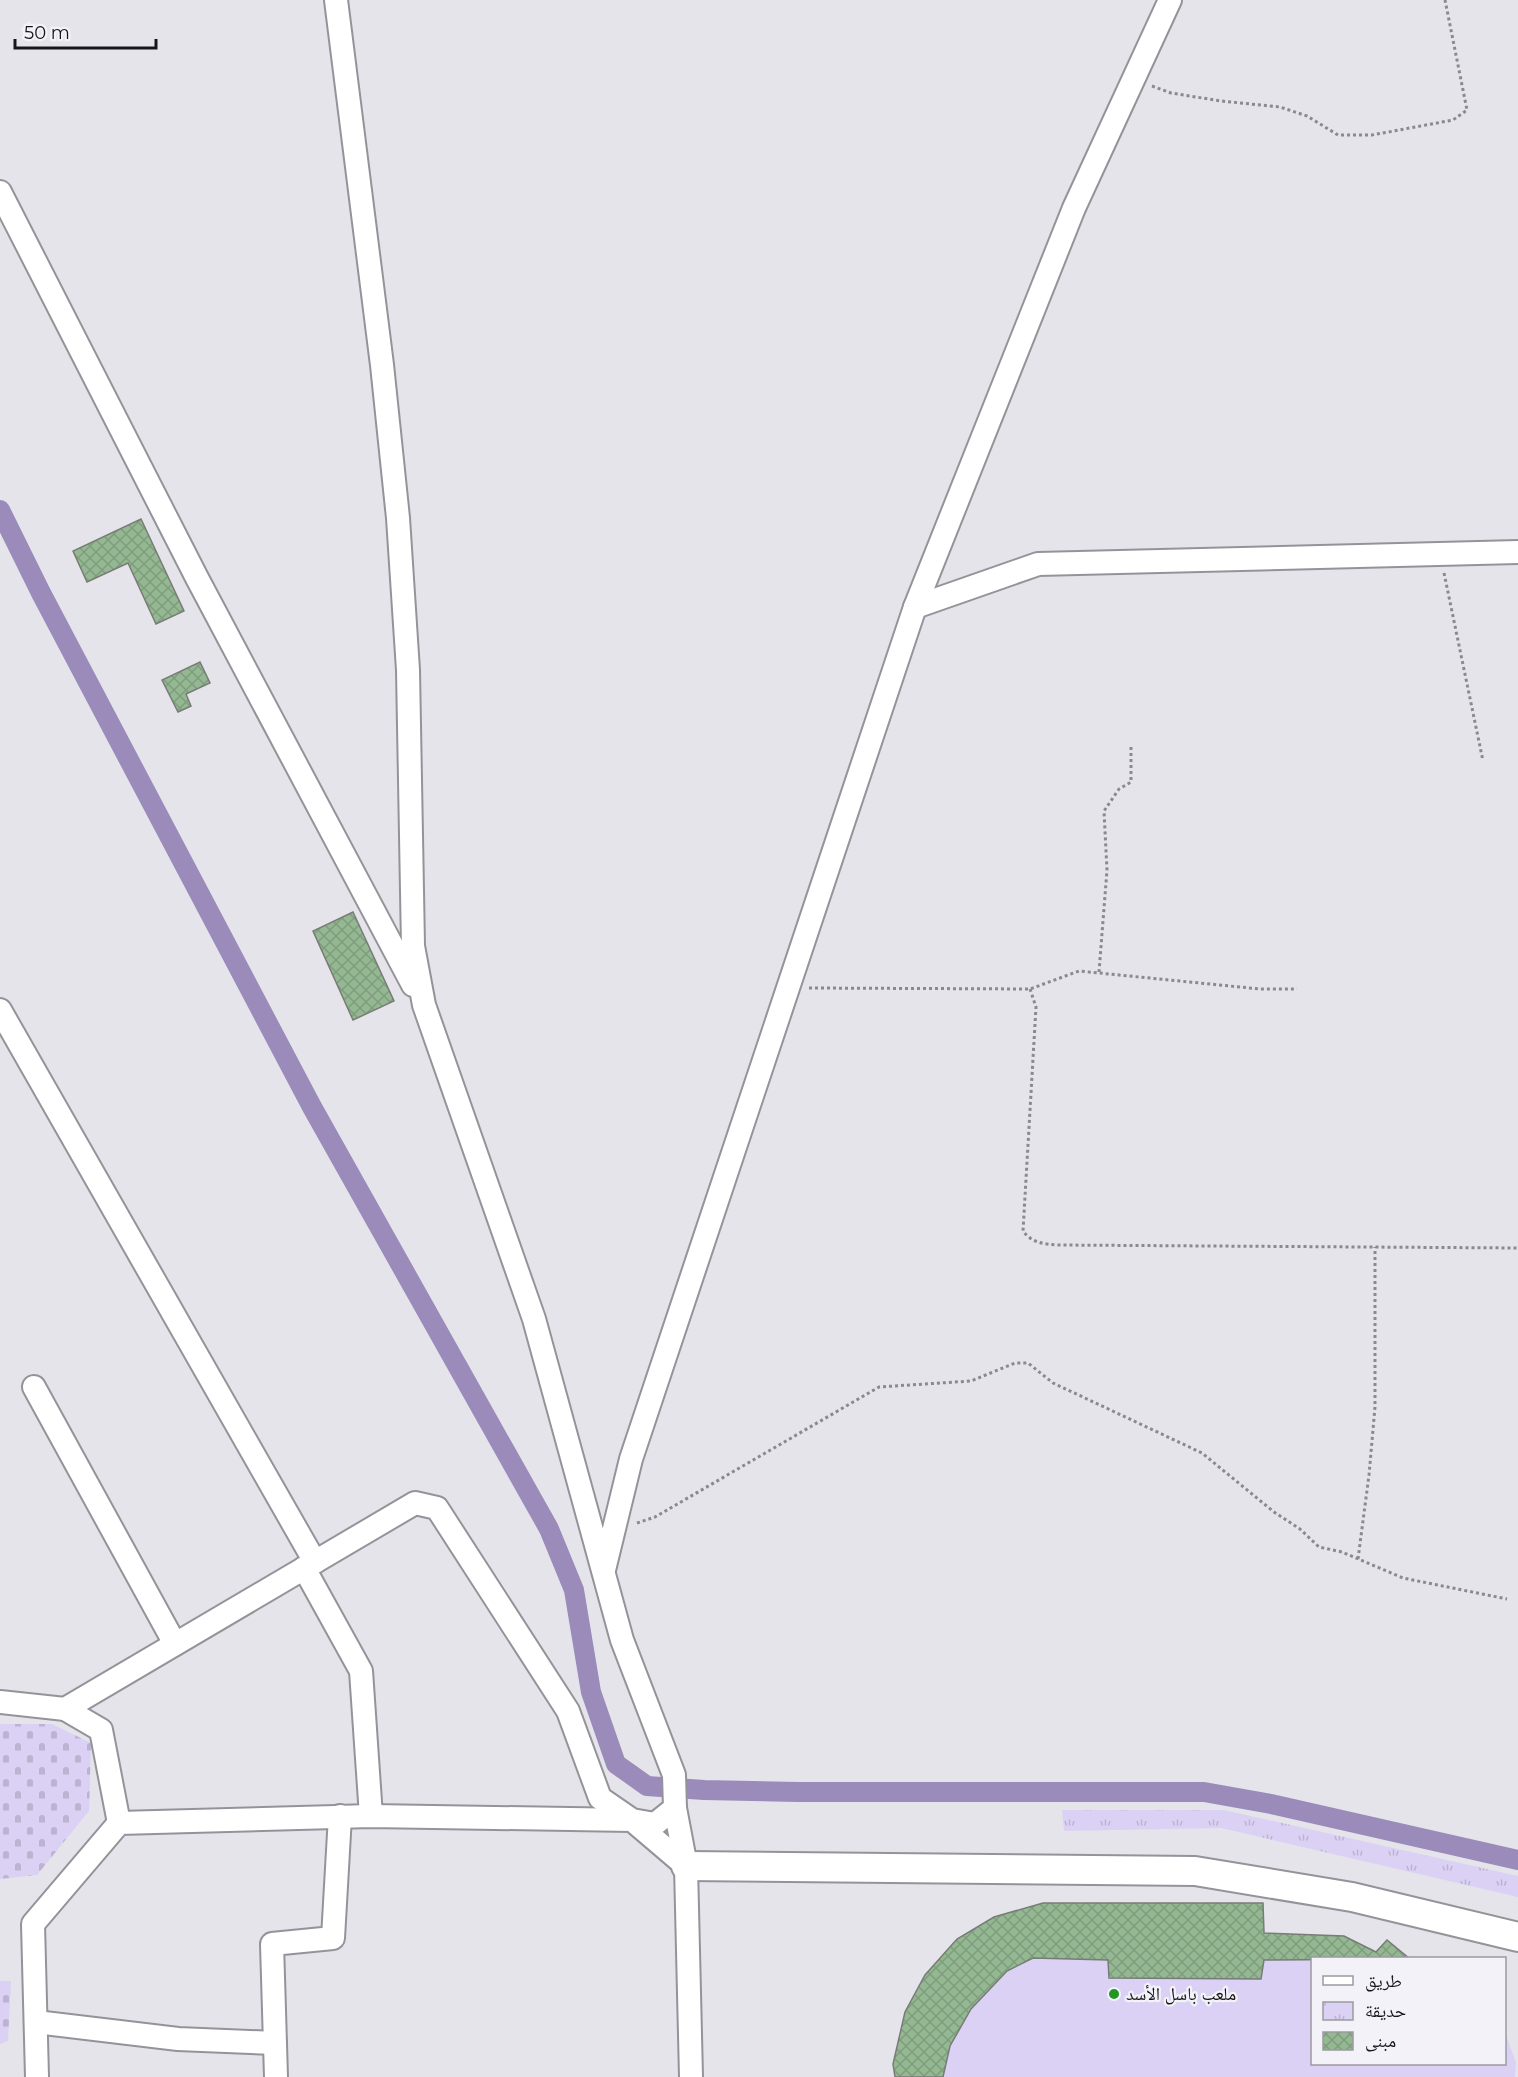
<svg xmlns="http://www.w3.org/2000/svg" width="1518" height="2077" viewBox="0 0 1518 2077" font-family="Montserrat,'Noto Naskh Arabic',sans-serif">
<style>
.cemetery{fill:url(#cemetery-stones)}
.park{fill:url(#park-tufts)}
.pitch{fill:#dbd1f4}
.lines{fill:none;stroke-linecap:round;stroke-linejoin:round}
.canal{stroke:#9a8bba;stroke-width:20}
.building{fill:url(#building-cross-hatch);stroke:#787c77;stroke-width:1.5}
.minor-casing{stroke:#95939a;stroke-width:26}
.major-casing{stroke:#95939a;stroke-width:32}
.path{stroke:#8a898e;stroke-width:3;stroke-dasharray:3 3;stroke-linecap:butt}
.minor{stroke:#fff;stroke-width:22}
.major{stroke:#fff;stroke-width:28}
.poi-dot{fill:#239522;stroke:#f4f2f9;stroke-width:2}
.labels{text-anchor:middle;stroke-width:4.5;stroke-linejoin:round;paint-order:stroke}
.poi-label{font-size:18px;fill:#161618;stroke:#f4f2f9;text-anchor:start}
</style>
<defs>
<pattern id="cemetery-stones" width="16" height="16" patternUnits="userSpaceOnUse" patternTransform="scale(1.5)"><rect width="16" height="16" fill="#dbd1f4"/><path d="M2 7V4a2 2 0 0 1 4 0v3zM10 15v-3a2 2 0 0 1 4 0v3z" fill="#bbb3d0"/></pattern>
<pattern id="park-tufts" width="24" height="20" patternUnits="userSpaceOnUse" patternTransform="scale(1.5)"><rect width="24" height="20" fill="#dbd1f4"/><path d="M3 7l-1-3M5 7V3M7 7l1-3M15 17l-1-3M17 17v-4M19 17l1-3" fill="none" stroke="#bbb3d0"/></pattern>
<pattern id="building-cross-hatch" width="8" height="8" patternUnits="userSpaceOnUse" patternTransform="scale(1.5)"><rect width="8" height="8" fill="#94b891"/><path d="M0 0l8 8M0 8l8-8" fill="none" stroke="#7f9d7c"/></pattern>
</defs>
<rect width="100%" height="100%" fill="#e6e4eb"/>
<!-- cemetery -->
<g class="cemetery">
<polygon points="0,1724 52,1724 91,1743 89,1811 37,1875 0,1879"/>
<polygon points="0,1981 11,1981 8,2041 0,2044"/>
</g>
<!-- park -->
<polygon class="park" points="1062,1810 1224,1810 1518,1876 1518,1897 1221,1828 1064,1831"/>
<!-- pitch -->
<polygon class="pitch" points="1043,1903 1263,1903 1265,1933 1344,1936 1376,1952 1387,1940 1410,1958 1312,1958 1312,2064 1504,2064 1505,2032 1516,2063 1515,2077 895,2077 893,2064 905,2012 925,1975 957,1939 994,1917"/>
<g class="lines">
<!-- canal -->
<polyline class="canal" points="0,510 41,593 312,1107 549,1529 574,1590 591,1692 616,1764 647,1786 704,1790 798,1792 1204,1792 1271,1804 1518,1860"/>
</g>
<!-- building -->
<g class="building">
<polygon points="141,519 184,611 156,624 128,563 87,582 73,551"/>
<polygon points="200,662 210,683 186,694 191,706 178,712 162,680"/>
<polygon points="353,912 394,1001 353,1020 313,931"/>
<polygon points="1043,1903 1263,1903 1264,1933 1344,1936 1376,1952 1387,1940 1410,1959 1264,1960 1261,1979 1109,1978 1108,1960 1033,1958 1007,1971 971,2009 950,2046 943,2077 895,2077 893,2064 905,2012 925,1975 957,1939 994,1917"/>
</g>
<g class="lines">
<defs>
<g id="minor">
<polyline points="336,0 382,365 398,518 408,670 413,946 424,1005 534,1319 622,1640 674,1775 675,1808 686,1866 691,2077"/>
<polyline points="0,192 197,578 413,985"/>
<polyline points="915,607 1038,564 1518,552"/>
<polyline points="0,1010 315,1562"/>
<polyline points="34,1387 175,1644"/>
<polyline points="304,1568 361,1671 371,1816"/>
<polyline points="604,1570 631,1459 915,607 1074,208 1170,0"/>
<polyline points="0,1702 65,1709"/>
<polyline points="119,1823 101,1730 65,1709 415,1503 437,1508 568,1711 600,1798 632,1820 655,1824 675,1808"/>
<polyline points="36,2022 178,2039 275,2043"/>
<polyline points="37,2077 33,1924 119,1823 371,1816 632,1820 686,1866"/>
<polyline points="276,2077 272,1944 333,1938 340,1816"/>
</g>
<polyline id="major" points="686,1866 1195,1871 1352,1897 1518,1937"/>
</defs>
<!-- minor casing -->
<use href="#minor" class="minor-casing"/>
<!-- major casing -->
<use href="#major" class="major-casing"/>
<!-- path -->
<g class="path">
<polyline points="1152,86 1171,93 1221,101 1280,107 1307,116 1338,135 1372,135 1453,120 1467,110 1445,0"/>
<polyline points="1444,573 1483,761"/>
<polyline points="1099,972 1107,870 1104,811 1119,789 1131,782 1131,747"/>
<polyline points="809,988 1030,989 1079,971 1260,989 1297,989"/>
<path d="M 1030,989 L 1036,1007 L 1023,1231 C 1032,1243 1043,1244 1058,1245 L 1518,1248"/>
<polyline points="637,1523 655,1517 879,1387 971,1381 1015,1363 1028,1363 1053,1383 1202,1453 1274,1512 1300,1529 1319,1547 1342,1552 1403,1578 1507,1599"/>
<polyline points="1358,1559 1369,1475 1375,1407 1375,1247"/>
</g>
<!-- minor -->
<use href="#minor" class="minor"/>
<!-- major -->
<use href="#major" class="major"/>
</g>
<!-- markers -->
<circle class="poi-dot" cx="1114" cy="1994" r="6"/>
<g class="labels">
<!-- poi labels -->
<g class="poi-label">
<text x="1126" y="2000">ملعب باسل الأسد</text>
</g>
</g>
<!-- legend -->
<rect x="1311" y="1957" width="195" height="108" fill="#f4f2f9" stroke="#9b9a9f" stroke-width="1.5"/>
<rect x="1323" y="1976" width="30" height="9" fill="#ffffff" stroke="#9b9a9f" stroke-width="1.5"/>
<text x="1365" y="1987" font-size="18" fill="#161618">طريق</text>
<rect x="1323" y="2002" width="30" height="18" fill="url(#park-tufts)" stroke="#9b9a9f" stroke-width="1.5"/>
<text x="1365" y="2017" font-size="18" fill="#161618">حديقة</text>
<rect x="1323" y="2032" width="30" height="18" fill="url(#building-cross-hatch)" stroke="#9b9a9f" stroke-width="1.5"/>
<text x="1365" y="2047" font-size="18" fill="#161618">مبنى</text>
<!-- scale -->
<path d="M15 39v9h141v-9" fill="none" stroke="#161618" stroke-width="3"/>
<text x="24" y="39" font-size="18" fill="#161618" stroke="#f4f2f9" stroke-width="4.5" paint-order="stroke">50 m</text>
</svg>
